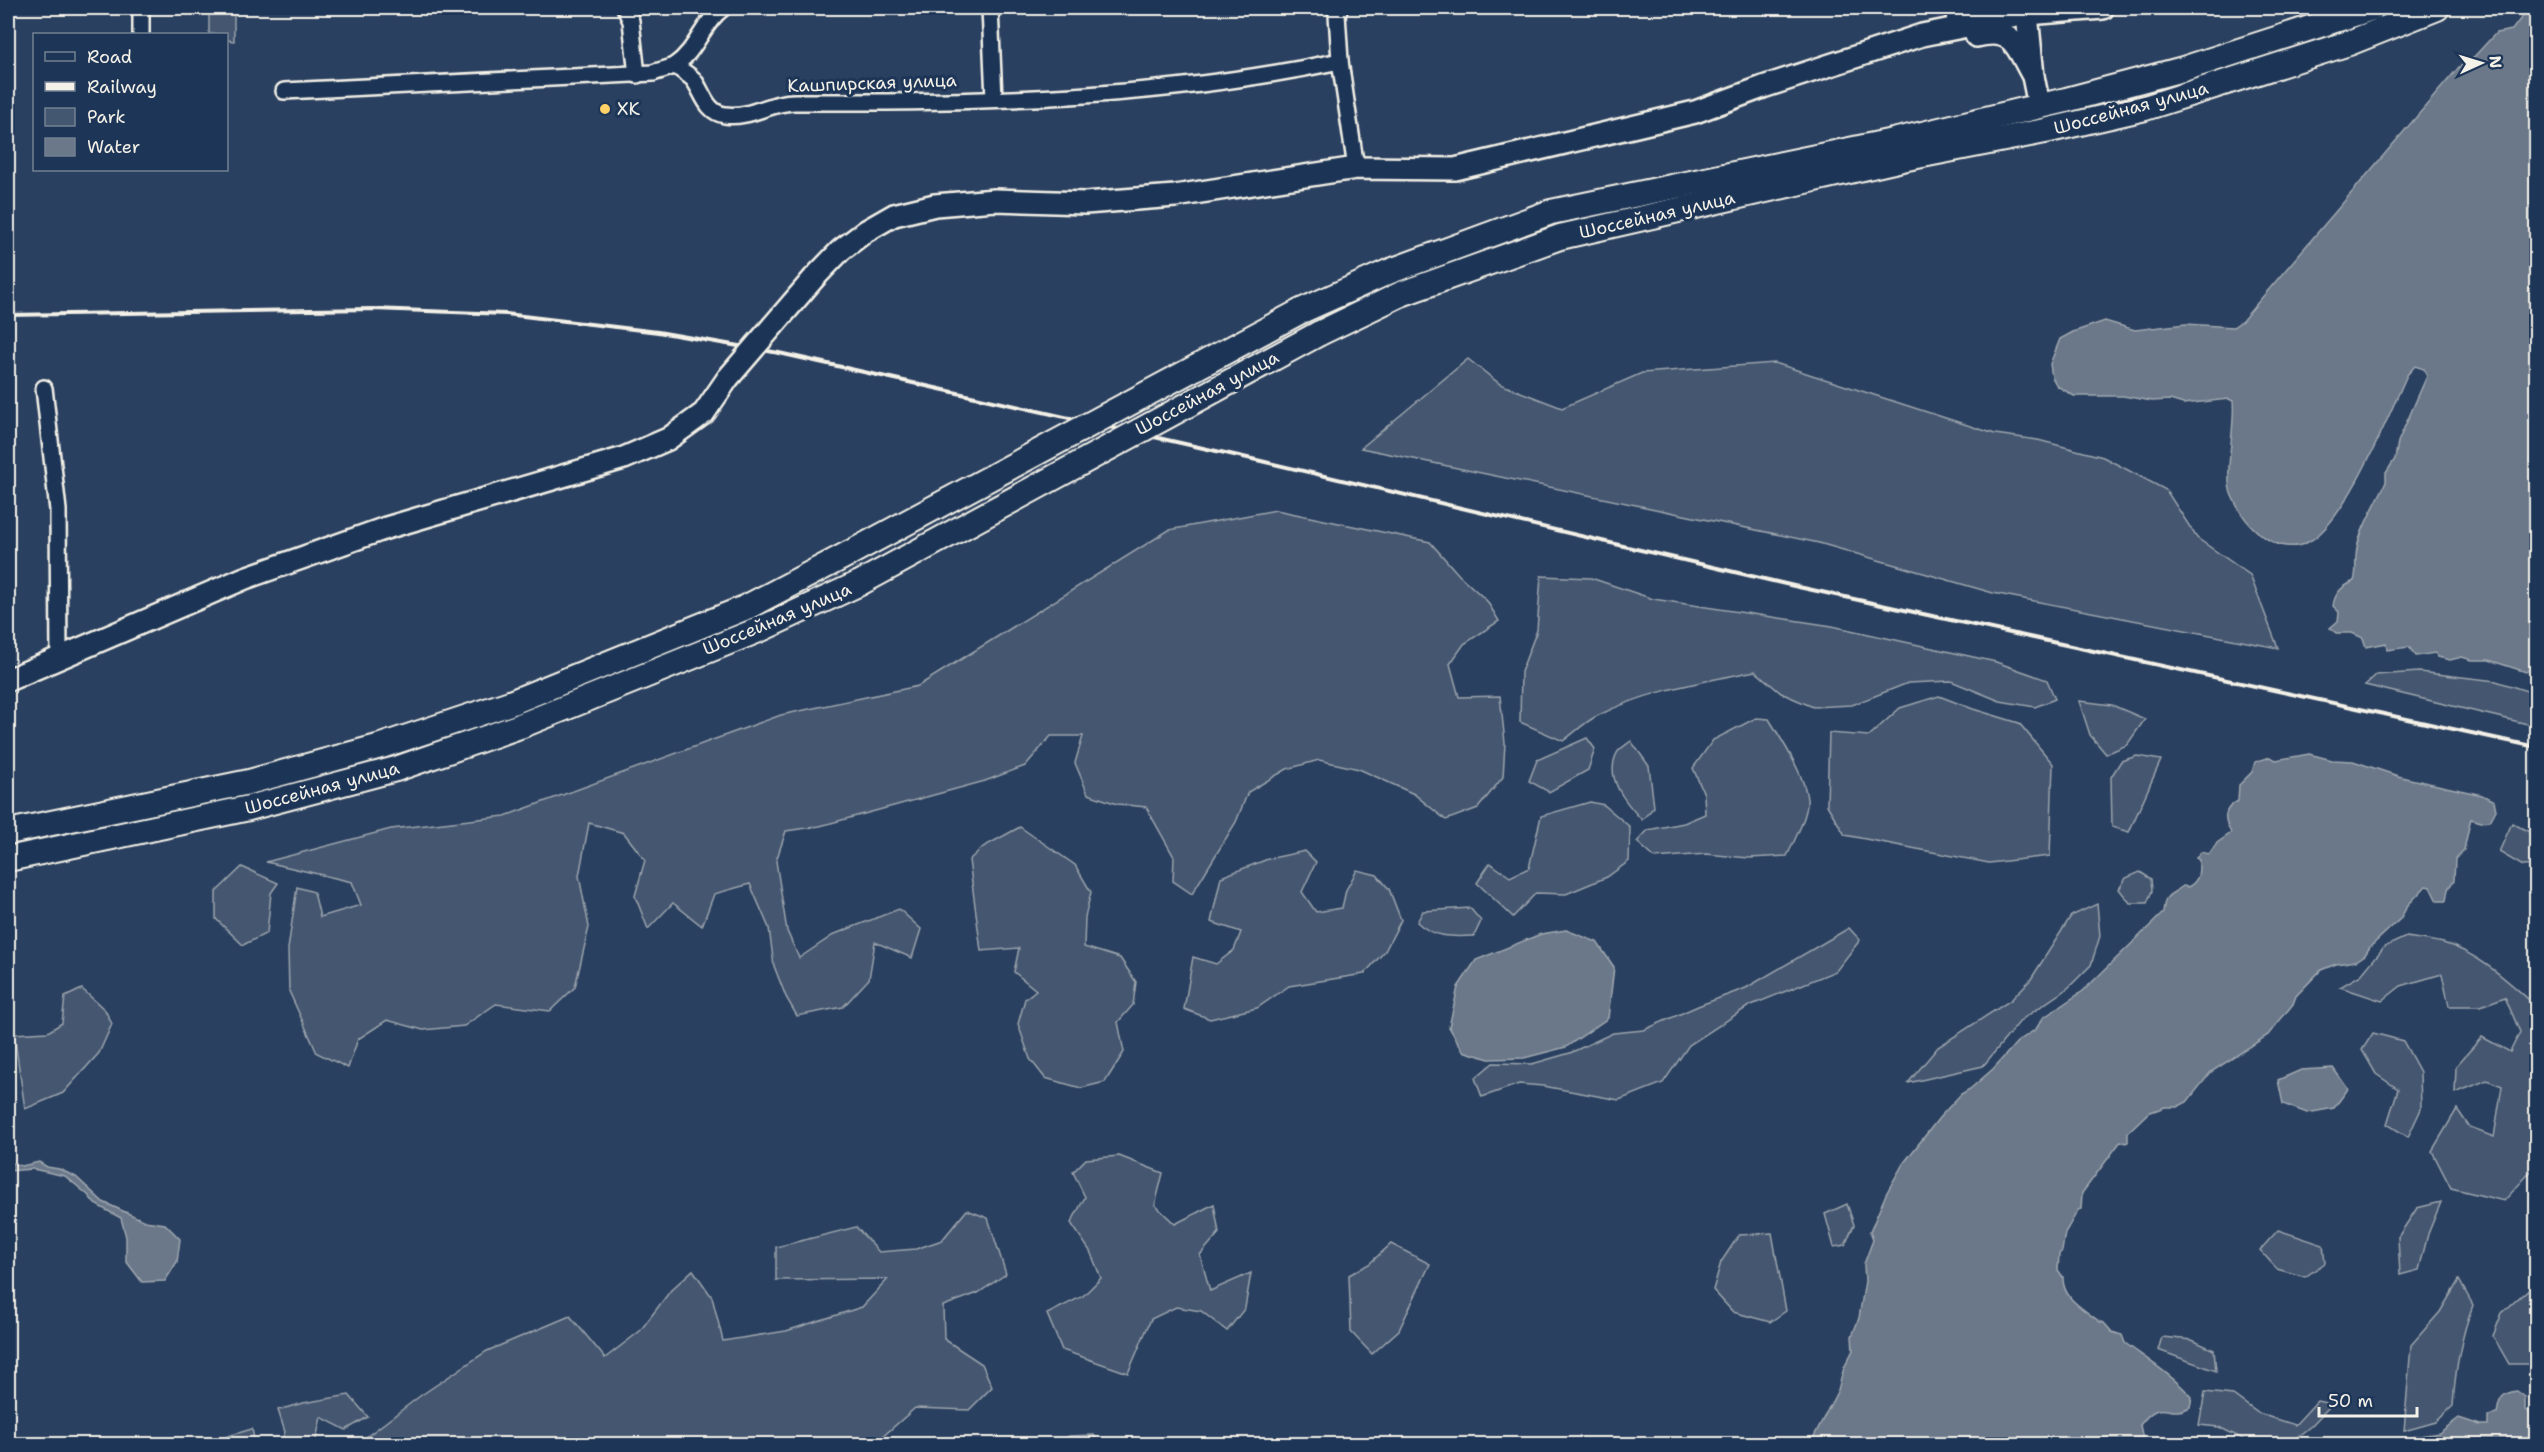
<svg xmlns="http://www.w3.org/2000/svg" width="2544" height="1452" viewBox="0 0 2544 1452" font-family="'Shantell Sans',sans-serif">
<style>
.green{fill:#445771;stroke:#9ca4ac;stroke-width:1.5}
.water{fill:#6a788a;stroke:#a1a8b0;stroke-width:1.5}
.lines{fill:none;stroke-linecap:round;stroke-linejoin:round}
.minor-casing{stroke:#f4f1e8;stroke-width:20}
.tertiary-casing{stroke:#f4f1e8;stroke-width:24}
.secondary-casing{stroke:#f4f1e8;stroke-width:26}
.primary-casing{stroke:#f4f1e8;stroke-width:28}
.minor{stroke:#1d3557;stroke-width:15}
.tertiary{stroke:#1d3557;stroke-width:20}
.secondary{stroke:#1d3557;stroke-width:21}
.primary{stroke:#1d3557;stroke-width:24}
.rail{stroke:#f4f1e8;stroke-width:4}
.secondary-bridge-casing{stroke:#f4f1e8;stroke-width:26;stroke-linecap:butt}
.primary-bridge-casing{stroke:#f4f1e8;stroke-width:28;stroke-linecap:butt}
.secondary-bridge{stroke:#1d3557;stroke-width:21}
.primary-bridge{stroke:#1d3557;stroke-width:24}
.poi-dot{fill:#ffd166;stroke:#1d3557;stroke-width:2}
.labels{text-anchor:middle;stroke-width:6;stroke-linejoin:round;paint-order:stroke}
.street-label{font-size:18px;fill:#f4f1e8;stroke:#1d3557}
.poi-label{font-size:18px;fill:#f4f1e8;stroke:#1d3557;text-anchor:start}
</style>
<rect width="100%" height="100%" fill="#2a4060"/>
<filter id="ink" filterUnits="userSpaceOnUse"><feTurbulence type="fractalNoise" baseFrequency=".0167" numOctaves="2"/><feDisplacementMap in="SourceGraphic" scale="12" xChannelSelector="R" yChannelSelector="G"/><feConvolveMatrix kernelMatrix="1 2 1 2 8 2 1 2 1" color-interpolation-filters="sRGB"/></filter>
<g filter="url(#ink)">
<!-- green -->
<g class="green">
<polygon points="209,8 234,8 234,41 227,40 226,34 209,34"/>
<polygon points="1468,359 1500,384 1562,408 1642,373 1775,363 1995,434 2038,440 2103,457 2166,490 2197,538 2250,575 2278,648 1993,593 1819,543 1361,448"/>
<polygon points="1276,510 1430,542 1459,575 1487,601 1499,621 1464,644 1450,664 1459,697 1500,696 1505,743 1503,777 1478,808 1446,820 1414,794 1359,769 1319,760 1287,769 1248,792 1236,822 1192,894 1173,881 1174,857 1146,807 1117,804 1088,794 1075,763 1083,736 1051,736 1025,766 985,781 820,826 786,831 776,861 787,931 799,958 835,934 899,909 921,929 912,958 875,942 869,979 843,1007 797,1016 786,997 774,966 769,928 750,884 714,894 702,926 673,903 648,929 635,896 645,860 624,833 589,823 579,876 589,927 575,987 550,1011 496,1004 464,1026 423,1030 387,1020 358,1039 348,1068 317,1053 289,991 288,949 297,887 314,892 320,917 361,905 352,882 266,862 391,829 505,816 781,715 918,686 1169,530"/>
<path d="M 1541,576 L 1591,578 L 1653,599 L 1832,626 L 1996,662 L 2047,680 L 2055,699 L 2035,707 L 2000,701 L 1951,681 L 1908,683 L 1852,705 L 1813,707 L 1781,693 L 1755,671 C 1701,682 1646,691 1597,716 C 1585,722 1574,733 1563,741 L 1520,722 L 1521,672 L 1537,630 Z"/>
<polygon points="2419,672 2496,681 2536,694 2536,726 2365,685 2376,675"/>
<polygon points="1939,696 1973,709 2019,723 2053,764 2050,856 1989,863 1845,835 1827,805 1829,733 1869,736 1900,708"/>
<polygon points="2079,701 2112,705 2145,719 2127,745 2106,754 2090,735"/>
<path d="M 1756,718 L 1769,719 C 1781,739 1805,775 1807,799 C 1809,814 1793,843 1787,856 L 1749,858 L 1706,854 L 1655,858 L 1637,842 L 1648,830 L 1684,823 L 1705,814 L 1704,794 L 1693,768 L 1713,740 Z"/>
<polygon points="1587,738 1595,749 1588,770 1549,792 1529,781 1537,760"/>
<path d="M 1631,741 L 1649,766 L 1654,807 L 1642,820 C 1626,803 1604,778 1617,753 C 1619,749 1627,744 1631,741 Z"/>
<polygon points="2137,756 2161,760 2129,832 2112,827 2111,777 2121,761"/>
<polygon points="1590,802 1604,805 1630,827 1629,861 1607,877 1566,894 1536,893 1513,917 1477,883 1490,863 1510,877 1529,868 1541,816"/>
<polygon points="2512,823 2533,834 2536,828 2536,865 2523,866 2499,852"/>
<polygon points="1020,827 1075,865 1091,892 1085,917 1084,947 1120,958 1136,982 1133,1005 1118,1022 1124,1052 1105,1082 1081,1088 1045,1078 1030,1059 1018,1024 1025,999 1036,990 1014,972 1019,948 981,951 969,860 983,847"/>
<polygon points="1305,851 1316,862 1302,892 1316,912 1342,908 1346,890 1357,870 1377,875 1389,889 1401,920 1385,951 1364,974 1289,986 1257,1008 1210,1019 1184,1009 1193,957 1216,964 1234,950 1241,932 1211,922 1221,877 1268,859"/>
<polygon points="242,867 278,883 271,893 267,933 243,945 216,919 216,892"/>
<polygon points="2140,872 2151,879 2152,891 2147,903 2130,903 2119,889 2126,878"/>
<polygon points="2097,904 2100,936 2091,965 2068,988 2021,1020 1983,1066 1908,1083 1938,1047 2011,1000 2031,979 2071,916"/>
<path d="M 1470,908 L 1481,921 L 1474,936 C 1452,937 1433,938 1417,922 L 1423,911 Z"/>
<polygon points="1849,928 1860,940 1836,971 1749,1006 1689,1045 1663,1083 1619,1100 1543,1086 1519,1084 1482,1097 1475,1078 1493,1063 1532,1064 1570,1053 1613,1033 1644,1030 1698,1006 1746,988"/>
<path d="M 2406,937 C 2418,939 2431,940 2443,943 C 2479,953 2510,983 2536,1006 L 2536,1153 L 2534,1168 L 2504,1201 L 2451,1188 L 2432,1151 L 2457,1109 L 2470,1128 L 2494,1137 L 2502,1086 L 2487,1080 L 2455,1093 L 2456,1066 L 2482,1037 L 2510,1052 L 2520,1032 L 2505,997 L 2481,1006 L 2449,1006 L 2442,974 L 2401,986 L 2382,1001 L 2340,987 L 2361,975 L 2384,947 Z"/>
<polygon points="82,989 105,1010 112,1024 99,1053 63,1093 25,1109 14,1034 48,1032 62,1023 65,997"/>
<polygon points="2373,1033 2403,1041 2420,1072 2421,1109 2408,1137 2387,1124 2398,1089 2376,1074 2362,1050"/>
<polygon points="1119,1156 1163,1173 1155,1205 1175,1224 1214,1204 1219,1233 1200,1255 1210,1291 1251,1273 1245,1308 1227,1331 1201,1311 1176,1307 1151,1319 1128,1373 1062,1350 1047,1314 1083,1296 1101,1278 1090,1251 1071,1223 1085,1197 1073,1172 1086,1159"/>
<polygon points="2441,1202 2428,1234 2419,1270 2400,1275 2398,1237 2417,1208"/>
<polygon points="1847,1204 1854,1225 1845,1245 1834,1247 1825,1214"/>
<polygon points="967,1210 988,1218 1006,1274 978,1293 943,1306 944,1339 982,1364 992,1387 969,1410 915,1408 881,1438 864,1444 363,1444 365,1438 420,1396 487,1351 570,1316 605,1358 640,1331 671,1290 693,1270 712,1297 723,1341 786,1331 862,1307 888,1279 776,1280 776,1247 856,1227 879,1252 916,1249 942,1240"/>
<polygon points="2278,1230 2323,1245 2325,1263 2305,1277 2277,1269 2260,1250"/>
<polygon points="1772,1233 1786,1311 1770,1322 1733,1312 1713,1290 1721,1262 1739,1235"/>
<polygon points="1391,1244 1430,1264 1399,1330 1372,1354 1351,1332 1349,1275 1369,1264"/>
<path d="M 2459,1280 L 2473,1305 C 2460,1339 2455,1370 2453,1406 L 2436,1422 L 2404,1431 L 2411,1345 L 2440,1312 Z"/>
<polygon points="2530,1288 2536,1291 2536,1364 2509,1364 2493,1336 2502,1313"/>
<polygon points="2162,1337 2192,1340 2214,1350 2216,1371 2158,1350"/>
<polygon points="2205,1392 2233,1395 2258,1413 2295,1425 2317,1401 2332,1404 2311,1426 2288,1444 2245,1440 2219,1427 2199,1425"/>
<polygon points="349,1395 368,1417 346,1430 321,1417 315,1444 280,1444 285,1432 278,1410 303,1403"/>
<polygon points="252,1429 255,1444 213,1444 228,1436"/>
<polygon points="1094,1435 1100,1444 1058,1444 1069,1436"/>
</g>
<!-- water -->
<g class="water">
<path d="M 2536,9 L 2536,665 L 2526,672 L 2489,660 L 2472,660 L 2462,657 L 2450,660 L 2438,657 L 2435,653 L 2416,656 L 2409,647 L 2387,650 L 2386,643 L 2366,647 L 2363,638 L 2352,633 L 2336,633 L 2330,628 L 2338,621 L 2339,612 L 2333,606 C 2335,592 2342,587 2354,581 C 2357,572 2355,566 2356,557 C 2357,532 2376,505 2386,482 L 2386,473 L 2395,459 L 2398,442 L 2427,376 L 2424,369 L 2415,366 L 2407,375 C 2389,414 2346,523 2308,542 C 2296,549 2281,547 2269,540 C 2252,530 2240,514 2232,496 C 2223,477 2236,426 2233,401 L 2229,399 L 2183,404 L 2170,400 L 2152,401 L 2123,396 L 2074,396 L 2057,386 L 2052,377 L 2050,364 L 2060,339 L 2073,332 L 2105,321 L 2135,330 L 2186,324 L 2233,327 L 2242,321 L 2459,67 L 2471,60 L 2496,33 L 2512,30 L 2524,14 Z"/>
<path d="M 2309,754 L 2332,760 L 2353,761 L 2401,777 L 2482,795 L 2494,801 L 2496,810 L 2490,821 L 2481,822 L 2471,819 L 2470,822 L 2464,850 L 2455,859 L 2454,880 L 2448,889 L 2446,901 L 2437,901 L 2430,887 L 2426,886 L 2408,905 L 2400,919 L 2370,947 L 2365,955 L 2356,961 L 2336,964 L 2321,970 L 2296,996 L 2293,1004 L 2268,1035 L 2211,1072 L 2187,1102 L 2177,1107 L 2165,1107 L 2148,1113 L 2128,1132 L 2128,1142 L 2125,1143 L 2121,1141 L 2082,1193 L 2081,1209 L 2078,1210 L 2065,1233 L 2062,1251 L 2059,1254 L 2058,1270 L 2063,1277 C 2062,1299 2084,1309 2100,1322 L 2104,1323 L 2112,1332 L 2122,1335 L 2125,1343 C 2148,1360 2172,1375 2192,1397 L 2190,1407 C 2168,1420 2162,1395 2140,1425 L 2144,1444 L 1810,1444 L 1838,1390 L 1844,1368 L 1853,1350 L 1852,1336 L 1859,1318 L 1865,1281 L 1864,1264 L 1873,1240 L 1870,1232 L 1886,1194 L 1903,1164 L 1939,1118 L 1961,1094 L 1970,1089 L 1993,1069 L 2017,1042 L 2036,1029 L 2043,1018 L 2083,991 L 2163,913 C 2165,892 2169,897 2183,886 L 2188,887 C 2200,880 2199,873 2199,860 L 2196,858 L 2201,852 L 2209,854 L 2217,843 L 2231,833 C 2223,818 2223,809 2238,801 L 2239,785 L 2252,772 L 2255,762 L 2270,757 L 2276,760 Z"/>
<polygon points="1566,930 1597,942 1614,967 1608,1018 1566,1047 1524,1058 1489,1059 1463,1051 1449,1027 1458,987 1476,960 1541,934"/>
<polygon points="2333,1068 2348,1089 2334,1108 2307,1113 2283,1104 2278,1080 2301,1070"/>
<polygon points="8,1162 22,1166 39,1162 47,1167 59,1169 76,1177 103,1202 145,1221 165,1224 180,1239 177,1262 165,1281 142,1282 126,1261 126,1237 121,1218 95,1204 88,1195 65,1176 33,1169 8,1171"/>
<path d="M 2517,1391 L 2525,1397 L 2525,1409 L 2529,1412 L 2536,1410 L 2536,1444 L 2394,1444 L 2413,1437 L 2439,1433 L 2459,1418 L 2480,1425 L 2488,1425 L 2488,1416 L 2497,1414 C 2499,1399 2501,1393 2517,1391 Z"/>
<polygon points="2209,1437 2223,1437 2237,1444 2196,1444"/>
</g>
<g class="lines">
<defs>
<g id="minor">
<polyline points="141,8 141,34"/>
<polyline points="625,8 631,21 637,75"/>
<polyline points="990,8 994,99"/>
<polyline points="1340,8 1337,14 1340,61 1356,168"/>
<path d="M 675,65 C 680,70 688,74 693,79 C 703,91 705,112 725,115 C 749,119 773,101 796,102 C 977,103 1162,99 1340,61"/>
<path d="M 284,91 L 653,73 C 660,70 669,69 675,65 C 697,50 703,22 723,8"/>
<polyline points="44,388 58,510 59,658"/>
</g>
<polyline id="tertiary" points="1957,19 1995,8"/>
<g id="secondary">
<polyline points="2027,14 2033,76 2039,106"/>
<path d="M 1976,36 C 2015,27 2016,47 2033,76"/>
<polyline points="814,278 841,250 866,231 894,215 935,205 995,200 1085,203 1175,196 1356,168 1455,169 1695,112 1763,87 1922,35 2027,14 2103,8"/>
<polyline points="8,680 245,578 386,528 624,458 668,439 704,413 728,378"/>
</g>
<g id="primary">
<polyline points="1301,311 1388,272 1551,212 1893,141 2066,100 2183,69 2372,8"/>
<polyline points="1318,334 1401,294 1560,237 1902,159 2045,131 2145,108 2349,43 2437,8"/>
<polyline points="8,832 249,782 381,746 510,703 747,607 850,553"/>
<polyline points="8,859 249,808 396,769 520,726 761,629 860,583"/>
</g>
</defs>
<!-- minor casing -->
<use href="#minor" class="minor-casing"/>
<!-- tertiary casing -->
<use href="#tertiary" class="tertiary-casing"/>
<!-- secondary casing -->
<use href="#secondary" class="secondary-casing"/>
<!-- primary casing -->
<use href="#primary" class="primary-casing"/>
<!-- minor -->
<use href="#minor" class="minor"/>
<!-- tertiary -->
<use href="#tertiary" class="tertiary"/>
<!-- secondary -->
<use href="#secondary" class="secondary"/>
<!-- primary -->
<use href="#primary" class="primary"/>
<!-- rail -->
<polyline class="rail" points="8,315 373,309 506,314 658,332 779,353 1261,461 1794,586 2536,747"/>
<defs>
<polyline id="secondary-bridge" points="728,378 814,278"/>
<g id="primary-bridge">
<polyline points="850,553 1301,311"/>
<polyline points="860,583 1318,334"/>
</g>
</defs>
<!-- secondary-bridge casing -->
<use href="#secondary-bridge" class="secondary-bridge-casing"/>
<!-- primary-bridge casing -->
<use href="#primary-bridge" class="primary-bridge-casing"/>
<!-- secondary-bridge -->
<use href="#secondary-bridge" class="secondary-bridge"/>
<!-- primary-bridge -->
<use href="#primary-bridge" class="primary-bridge"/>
</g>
</g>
<!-- markers -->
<circle class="poi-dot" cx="605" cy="109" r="6"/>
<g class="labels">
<!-- street labels -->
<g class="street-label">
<text transform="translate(872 83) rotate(-2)" y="6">Кашпирская улица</text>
<text transform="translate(2131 108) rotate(-15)" y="6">Шоссейная улица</text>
<text transform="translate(1657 215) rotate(-13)" y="6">Шоссейная улица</text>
<text transform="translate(1207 393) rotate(-28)" y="6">Шоссейная улица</text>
<text transform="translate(777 619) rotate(-23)" y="6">Шоссейная улица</text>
<text transform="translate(322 788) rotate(-15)" y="6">Шоссейная улица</text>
</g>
<!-- poi labels -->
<g class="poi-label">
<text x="617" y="115">ХК</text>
</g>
</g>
<!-- margin -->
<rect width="2544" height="1452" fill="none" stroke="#1d3557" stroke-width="30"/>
<rect x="15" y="15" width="2514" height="1422" fill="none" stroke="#f4f1e8" stroke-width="2" filter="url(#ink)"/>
<!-- legend -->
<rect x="33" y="33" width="195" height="138" fill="#1d3557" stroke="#738091" stroke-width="1.5"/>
<rect x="45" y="52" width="30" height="9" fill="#1d3557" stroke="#738091" stroke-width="1.5"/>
<text x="87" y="63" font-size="18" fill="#f4f1e8">Road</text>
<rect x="45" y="82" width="30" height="9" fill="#f4f1e8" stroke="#738091" stroke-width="1.5"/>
<text x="87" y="93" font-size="18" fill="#f4f1e8">Railway</text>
<rect x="45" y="108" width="30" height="18" fill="#445771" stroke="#738091" stroke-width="1.5"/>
<text x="87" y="123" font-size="18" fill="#f4f1e8">Park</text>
<rect x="45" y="138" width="30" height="18" fill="#6a788a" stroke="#738091" stroke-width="1.5"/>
<text x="87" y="153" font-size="18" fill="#f4f1e8">Water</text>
<!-- north arrow -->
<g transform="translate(2481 63) rotate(86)" stroke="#1d3557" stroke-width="4.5" paint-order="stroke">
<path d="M0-4.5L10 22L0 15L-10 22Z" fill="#f4f1e8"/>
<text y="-9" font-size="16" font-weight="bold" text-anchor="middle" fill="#f4f1e8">N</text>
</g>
<!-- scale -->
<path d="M2319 1407v9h98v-9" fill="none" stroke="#f4f1e8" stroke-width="3"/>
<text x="2328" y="1407" font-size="18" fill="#f4f1e8" stroke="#1d3557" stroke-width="4.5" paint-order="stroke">50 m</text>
</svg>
